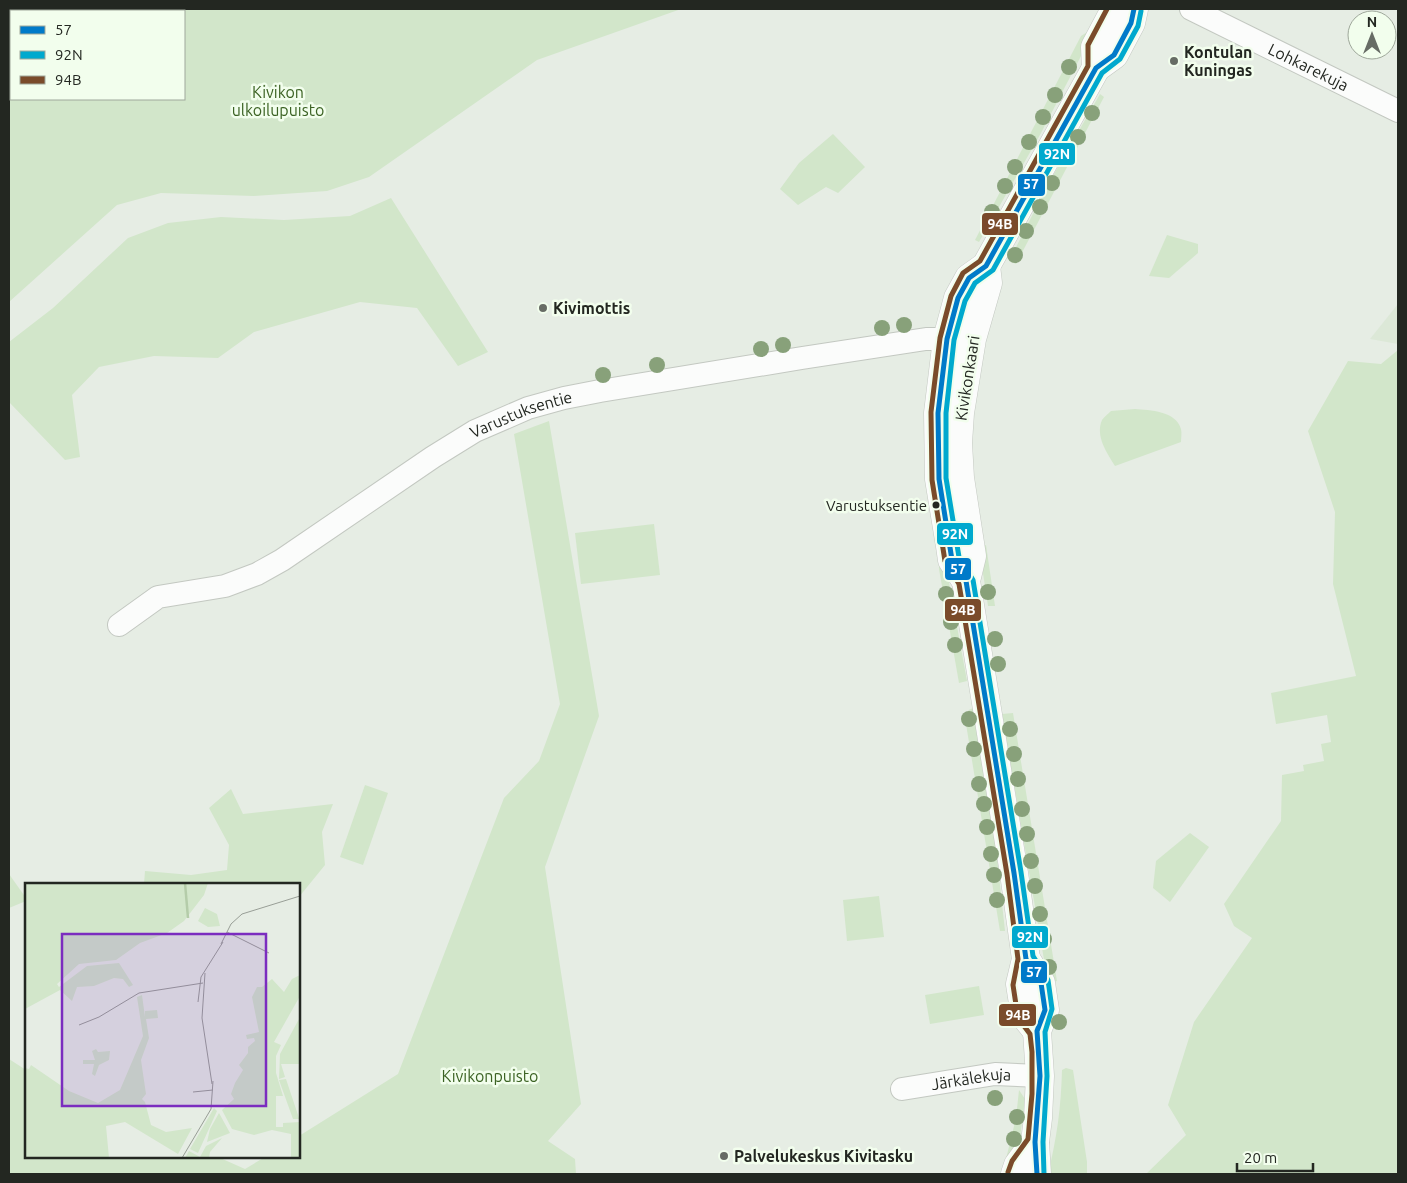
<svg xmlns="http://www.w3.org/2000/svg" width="1407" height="1183" viewBox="0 0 1407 1183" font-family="Ubuntu,sans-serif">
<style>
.built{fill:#dce8d7}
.green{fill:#d2e6ca;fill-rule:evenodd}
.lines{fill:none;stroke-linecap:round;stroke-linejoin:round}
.street-casing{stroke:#c3c8c1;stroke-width:24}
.secondary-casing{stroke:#c3c8c1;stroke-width:29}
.street{stroke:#fbfcfb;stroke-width:22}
.secondary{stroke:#fbfcfb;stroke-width:28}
.bus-1-casing{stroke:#f2feed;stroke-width:9}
.bus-2-casing{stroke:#f2feed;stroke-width:9}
.bus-3-casing{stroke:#f2feed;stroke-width:9}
.bus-1{stroke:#007ac9;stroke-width:5}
.bus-2{stroke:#00a9ce;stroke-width:5}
.bus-3{stroke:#7a4b2a;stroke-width:5}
.tree{fill:#88a17a}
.poi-dot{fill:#676c65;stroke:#f2feed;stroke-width:2}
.bus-dot{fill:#232721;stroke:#f2feed;stroke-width:2}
.labels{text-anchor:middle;stroke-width:5;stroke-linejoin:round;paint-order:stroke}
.bus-label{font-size:15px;fill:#232721;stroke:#f2feed;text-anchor:end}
.poi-label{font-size:16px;font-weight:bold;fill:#232721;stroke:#f2feed;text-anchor:start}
.street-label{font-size:16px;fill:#232721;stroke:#f2feed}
.park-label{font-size:16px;fill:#3c6324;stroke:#f2feed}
.inset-river{fill:none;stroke:#b4cca9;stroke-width:2.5}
.inset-road{fill:none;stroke:#989e96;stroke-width:1}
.view{fill:#7b2cbf;fill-opacity:0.15;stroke:#7b2cbf;stroke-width:2.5}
.inset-edge{fill:none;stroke:#232721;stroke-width:2.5}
.line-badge{stroke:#f2feed;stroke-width:2}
.badge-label{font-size:14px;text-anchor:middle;font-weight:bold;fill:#fff}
</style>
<rect width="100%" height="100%" fill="#e6ede4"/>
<!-- built -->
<polygon class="built" points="1398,304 1398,344 1370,339"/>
<!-- green -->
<g class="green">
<path d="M 9,9 L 681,9 L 537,60 L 369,177 L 327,191 L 254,196 L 161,193 L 117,205 L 9,302 ZM 11,11 L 184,11 L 184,99 L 11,99 Z"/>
<polygon points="1089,31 1093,33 1041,133 979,242 975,240 1081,36"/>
<polygon points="1100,94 1104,97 1016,264 1009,261 1047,186"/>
<polygon points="833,134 865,167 838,193 826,187 798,205 780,189 799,163"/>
<polygon points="391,198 488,352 458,366 417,308 360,302 254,332 218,358 154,356 99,367 72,395 80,457 65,460 9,402 9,342 53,308 128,238 168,223 221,217 284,220 350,216"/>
<polygon points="1167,235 1198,244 1198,253 1169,278 1149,276"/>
<polygon points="1398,350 1398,1174 1146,1174 1186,1135 1168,1105 1194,1022 1252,938 1234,926 1224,904 1281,821 1282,775 1304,771 1303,765 1324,761 1321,744 1331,742 1327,715 1276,724 1271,693 1356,676 1333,584 1335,512 1308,431 1348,361 1381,364"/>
<path d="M 1135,409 C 1150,410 1176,411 1181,429 C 1182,433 1181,438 1181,442 L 1115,466 C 1107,453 1095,436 1102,420 C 1104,417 1108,414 1111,411 Z"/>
<polygon points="549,421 599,716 545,867 581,1104 548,1141 575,1159 576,1174 9,1174 9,1059 26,1070 26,1157 218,1157 245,1169 265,1157 299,1157 299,1136 398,1074 504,798 539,761 560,704 514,434"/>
<polygon points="654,524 660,575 581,584 575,533"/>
<polygon points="986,545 995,606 988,606 979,547"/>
<polygon points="944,555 967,681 959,683 939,569 939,557"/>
<path d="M 973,708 L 994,830 L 1005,931 L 1000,931 L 966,724 C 965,716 965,711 973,708 Z"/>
<polygon points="1013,713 1057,981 1048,983 1002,714"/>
<polygon points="365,785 388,793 363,865 340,857"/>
<polygon points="231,789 243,814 333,804 322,832 325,865 299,897 299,884 144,884 145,871 191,875 227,870 229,845 209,808"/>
<polygon points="1190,833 1209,847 1170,902 1153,888 1156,861"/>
<polygon points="9,874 26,898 26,901 9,908"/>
<polygon points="879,896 884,937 847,941 843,900"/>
<polygon points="979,986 984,1015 930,1024 925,995"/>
<path d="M 1066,1068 L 1073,1070 L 1087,1162 L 1087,1174 L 1048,1174 C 1057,1137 1061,1108 1062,1070 Z"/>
<polygon points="1019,1090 1025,1099 1019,1146 1005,1163 1016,1118"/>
</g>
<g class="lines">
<defs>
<g id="street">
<path id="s1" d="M 1191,9 L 1398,111"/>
<path id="s2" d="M 119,625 L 158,597 L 225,586 L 257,574 L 282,560 L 433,457 L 475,431 L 528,408 L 564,398 L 600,391 L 802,358 L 926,339 L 964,339"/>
<path id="s3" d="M 902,1089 L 995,1074 L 1040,1076"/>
</g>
<g id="secondary">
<polyline points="1096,68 1095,47 1112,15 1117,9"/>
<polyline points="986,266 988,283 972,339 960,413 958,443 960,478 972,556 966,581 1014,873 1026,959 1020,984 1025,1016 1037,1031"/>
<polyline points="966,581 952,560 950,546 939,479 938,413 947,339 958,298 969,278 986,266 1096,68 1114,55 1131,23 1134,9"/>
<polyline points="1026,959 1041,983 1045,1010 1037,1031 1040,1076 1038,1118 1035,1142 1037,1174"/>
<polyline points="1015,1174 1018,1165 1035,1142"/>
</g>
</defs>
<!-- street casing -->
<use href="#street" class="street-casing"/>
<!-- secondary casing -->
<use href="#secondary" class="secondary-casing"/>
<!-- street -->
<use href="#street" class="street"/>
<!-- secondary -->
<use href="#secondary" class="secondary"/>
<defs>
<polyline id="bus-1" points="1037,1174 1035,1142 1040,1076 1037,1031 1045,1010 1041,983 1026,959 1014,873 966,581 952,560 939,479 938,413 947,339 958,298 969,278 986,266 1096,68 1114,55 1131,23 1134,9"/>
<polyline id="bus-2" points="1044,1174 1043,1142 1047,1076 1045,1032 1052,1009 1048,980 1033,956 1021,872 973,580 959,557 946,478 946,413 954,340 965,301 975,283 993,270 1102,73 1120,59 1138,26 1141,11"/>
<polyline id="bus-3" points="1008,1172 1012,1161 1028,1139 1032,1094 1032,1052 1030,1034 1018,1018 1013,985 1018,959 1007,874 959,584 945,561 932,480 931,412 940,338 951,296 963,273 980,261 1088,66 1088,45 1107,9"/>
</defs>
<!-- bus-1 casing -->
<use href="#bus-1" class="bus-1-casing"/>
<!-- bus-2 casing -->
<use href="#bus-2" class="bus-2-casing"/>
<!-- bus-3 casing -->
<use href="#bus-3" class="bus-3-casing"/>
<!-- bus-1 -->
<use href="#bus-1" class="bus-1"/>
<!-- bus-2 -->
<use href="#bus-2" class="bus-2"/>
<!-- bus-3 -->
<use href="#bus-3" class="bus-3"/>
</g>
<!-- trees -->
<g class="tree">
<circle cx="1069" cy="67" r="8"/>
<circle cx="1055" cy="95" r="8"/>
<circle cx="1092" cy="113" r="8"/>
<circle cx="1043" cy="117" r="8"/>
<circle cx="1078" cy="137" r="8"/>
<circle cx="1029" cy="142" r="8"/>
<circle cx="1015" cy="167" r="8"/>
<circle cx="1052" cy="183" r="8"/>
<circle cx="1005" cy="186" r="8"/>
<circle cx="1040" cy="207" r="8"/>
<circle cx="992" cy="212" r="8"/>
<circle cx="1026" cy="231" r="8"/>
<circle cx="1015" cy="255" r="8"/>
<circle cx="904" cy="325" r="8"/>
<circle cx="882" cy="328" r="8"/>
<circle cx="783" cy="345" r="8"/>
<circle cx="761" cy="349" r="8"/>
<circle cx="657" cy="365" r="8"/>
<circle cx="603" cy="375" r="8"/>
<circle cx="988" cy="592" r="8"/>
<circle cx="946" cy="594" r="8"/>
<circle cx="951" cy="622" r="8"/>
<circle cx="995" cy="639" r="8"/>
<circle cx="955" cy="645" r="8"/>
<circle cx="998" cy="664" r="8"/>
<circle cx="969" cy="719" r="8"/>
<circle cx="1010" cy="729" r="8"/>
<circle cx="974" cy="749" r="8"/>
<circle cx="1014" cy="754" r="8"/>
<circle cx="1018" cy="779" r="8"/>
<circle cx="979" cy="784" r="8"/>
<circle cx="984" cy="804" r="8"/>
<circle cx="1022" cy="809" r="8"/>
<circle cx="987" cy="827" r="8"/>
<circle cx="1027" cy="834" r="8"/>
<circle cx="991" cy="854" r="8"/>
<circle cx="1031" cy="861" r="8"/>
<circle cx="994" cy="875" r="8"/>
<circle cx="1035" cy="886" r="8"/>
<circle cx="997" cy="900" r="8"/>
<circle cx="1040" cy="914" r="8"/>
<circle cx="1044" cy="939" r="8"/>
<circle cx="1049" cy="967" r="8"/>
<circle cx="1059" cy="1022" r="8"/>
<circle cx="995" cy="1098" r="8"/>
<circle cx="1017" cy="1117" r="8"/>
<circle cx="1014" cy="1139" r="8"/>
</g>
<!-- markers -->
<g class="poi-dot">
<circle cx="1174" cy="61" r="5"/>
<circle cx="543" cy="308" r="5"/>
<circle cx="724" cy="1156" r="5"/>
</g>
<circle class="bus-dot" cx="936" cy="505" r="4.5"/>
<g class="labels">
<!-- bus labels -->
<g class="bus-label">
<text x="927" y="511">Varustuksentie</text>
</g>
<!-- poi labels -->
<g class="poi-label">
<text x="1184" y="58">Kontulan<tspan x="1184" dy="18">Kuningas</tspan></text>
<text x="553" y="314">Kivimottis</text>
<text x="734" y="1162">Palvelukeskus Kivitasku</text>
</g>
<!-- street labels -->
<g class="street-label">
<text dy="6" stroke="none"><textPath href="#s1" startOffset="131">Lohkarekuja</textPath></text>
<text transform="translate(967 378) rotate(-81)" y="6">Kivikonkaari</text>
<text dy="6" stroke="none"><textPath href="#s2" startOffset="460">Varustuksentie</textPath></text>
<text dy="6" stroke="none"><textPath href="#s3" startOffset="70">Järkälekuja</textPath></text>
</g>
<!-- park labels -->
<g class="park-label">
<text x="278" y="98">Kivikon<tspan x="278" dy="18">ulkoilupuisto</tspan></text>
<text x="490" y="1082">Kivikonpuisto</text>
</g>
</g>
<!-- overview -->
<g transform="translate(25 883)">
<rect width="275" height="275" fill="#e6ede4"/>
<path d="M 0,0 L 183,0 L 179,12 L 159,38 L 142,50 L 115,60 L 91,77 L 54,81 L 32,101 L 34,104 L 62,83 L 94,80 L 108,102 L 104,104 L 98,96 L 89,95 L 69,103 L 52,104 L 47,118 L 35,107 L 0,126 ZM 180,25 L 192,31 L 195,43 L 183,44 L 173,38 ZM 275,92 L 275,113 L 249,159 L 256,162 L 251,173 L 251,190 L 258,213 L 251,213 L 251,244 L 258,244 L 258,240 L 275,239 L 275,275 L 266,275 L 266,251 L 247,247 L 229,252 L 207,246 L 197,227 L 209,216 L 206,211 L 210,200 L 218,187 L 214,182 L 223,170 L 223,164 L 230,158 L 229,155 L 222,156 L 221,152 L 234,149 L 227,114 L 232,104 L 237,104 L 247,96 L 259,109 L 267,96 ZM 117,112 L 120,134 L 120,128 L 132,127 L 133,135 L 121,136 L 124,155 L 116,177 L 121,211 L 117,216 L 120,219 L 126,242 L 141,249 L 167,245 L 153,271 L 100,239 L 81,243 L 84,275 L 0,275 L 0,185 L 4,186 L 6,182 L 44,208 L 73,220 L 95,207 L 118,153 L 112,114 ZM 274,136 L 275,181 L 256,181 L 260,194 L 254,196 L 255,171 ZM 71,166 L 73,169 L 85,168 L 84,177 L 74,182 L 70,193 L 67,191 L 69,181 L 58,181 L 58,177 L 70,177 L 67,168 ZM 261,196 L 274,235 L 274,236 L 268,236 L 254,197 ZM 189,225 L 192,228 L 173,270 L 165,266 ZM 194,230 L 205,250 L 182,259 L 185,246 ZM 197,255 L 185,269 L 184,275 L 160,275 L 164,268 L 175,274 L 181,263 Z" fill="#d2e6ca"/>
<path class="inset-river" d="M 160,0 L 163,35"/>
<path class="inset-road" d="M 202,49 L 244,70M 196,61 L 206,41 L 217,31 L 275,13M 180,90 L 177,135 L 187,201M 173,119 L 176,94 L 198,59M 54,142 L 74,134 L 114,110 L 178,100M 168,209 L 188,207M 157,275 L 186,226 L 188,198"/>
<path class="view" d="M 37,51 L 241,51 L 241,223 L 37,223 Z"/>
<rect width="275" height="275" class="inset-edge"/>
</g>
<g class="line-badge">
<rect x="1038" y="142" width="38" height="24" rx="5" fill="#00a9ce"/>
<rect x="1017" y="173" width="29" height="24" rx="5" fill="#007ac9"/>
<rect x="981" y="212" width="38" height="24" rx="5" fill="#7a4b2a"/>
<rect x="936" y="522" width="38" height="24" rx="5" fill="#00a9ce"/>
<rect x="944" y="557" width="28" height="24" rx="5" fill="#007ac9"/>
<rect x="944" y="598" width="38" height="24" rx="5" fill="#7a4b2a"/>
<rect x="1011" y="925" width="38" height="24" rx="5" fill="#00a9ce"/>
<rect x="1020" y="960" width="28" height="24" rx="5" fill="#007ac9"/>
<rect x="998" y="1003" width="39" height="24" rx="5" fill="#7a4b2a"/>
</g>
<g class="badge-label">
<text x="1057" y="159">92N</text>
<text x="1031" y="189">57</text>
<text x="1000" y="229">94B</text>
<text x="955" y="539">92N</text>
<text x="958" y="574">57</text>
<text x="963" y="615">94B</text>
<text x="1030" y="942">92N</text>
<text x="1034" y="977">57</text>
<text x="1018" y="1020">94B</text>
</g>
<!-- border -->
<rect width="1407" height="1183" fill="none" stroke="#232721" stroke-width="20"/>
<!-- legend -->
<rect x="10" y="10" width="175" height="90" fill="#f2feed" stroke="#9fa89b"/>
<rect x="20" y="26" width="25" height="8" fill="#007ac9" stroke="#9fa89b"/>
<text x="55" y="35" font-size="15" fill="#232721">57</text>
<rect x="20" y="51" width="25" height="8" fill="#00a9ce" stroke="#9fa89b"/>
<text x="55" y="60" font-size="15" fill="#232721">92N</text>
<rect x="20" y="76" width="25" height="8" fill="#7a4b2a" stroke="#9fa89b"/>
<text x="55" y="85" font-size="15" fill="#232721">94B</text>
<!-- north arrow -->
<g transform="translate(1372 35)"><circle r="24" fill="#f2feed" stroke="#9fa89b"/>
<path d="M0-4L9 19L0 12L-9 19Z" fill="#676c65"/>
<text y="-8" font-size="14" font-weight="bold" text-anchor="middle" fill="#232721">N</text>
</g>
<!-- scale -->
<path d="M1237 1163v8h76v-8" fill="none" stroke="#232721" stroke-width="2.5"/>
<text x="1244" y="1163" font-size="15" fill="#232721" stroke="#f2feed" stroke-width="4" paint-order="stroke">20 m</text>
</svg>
